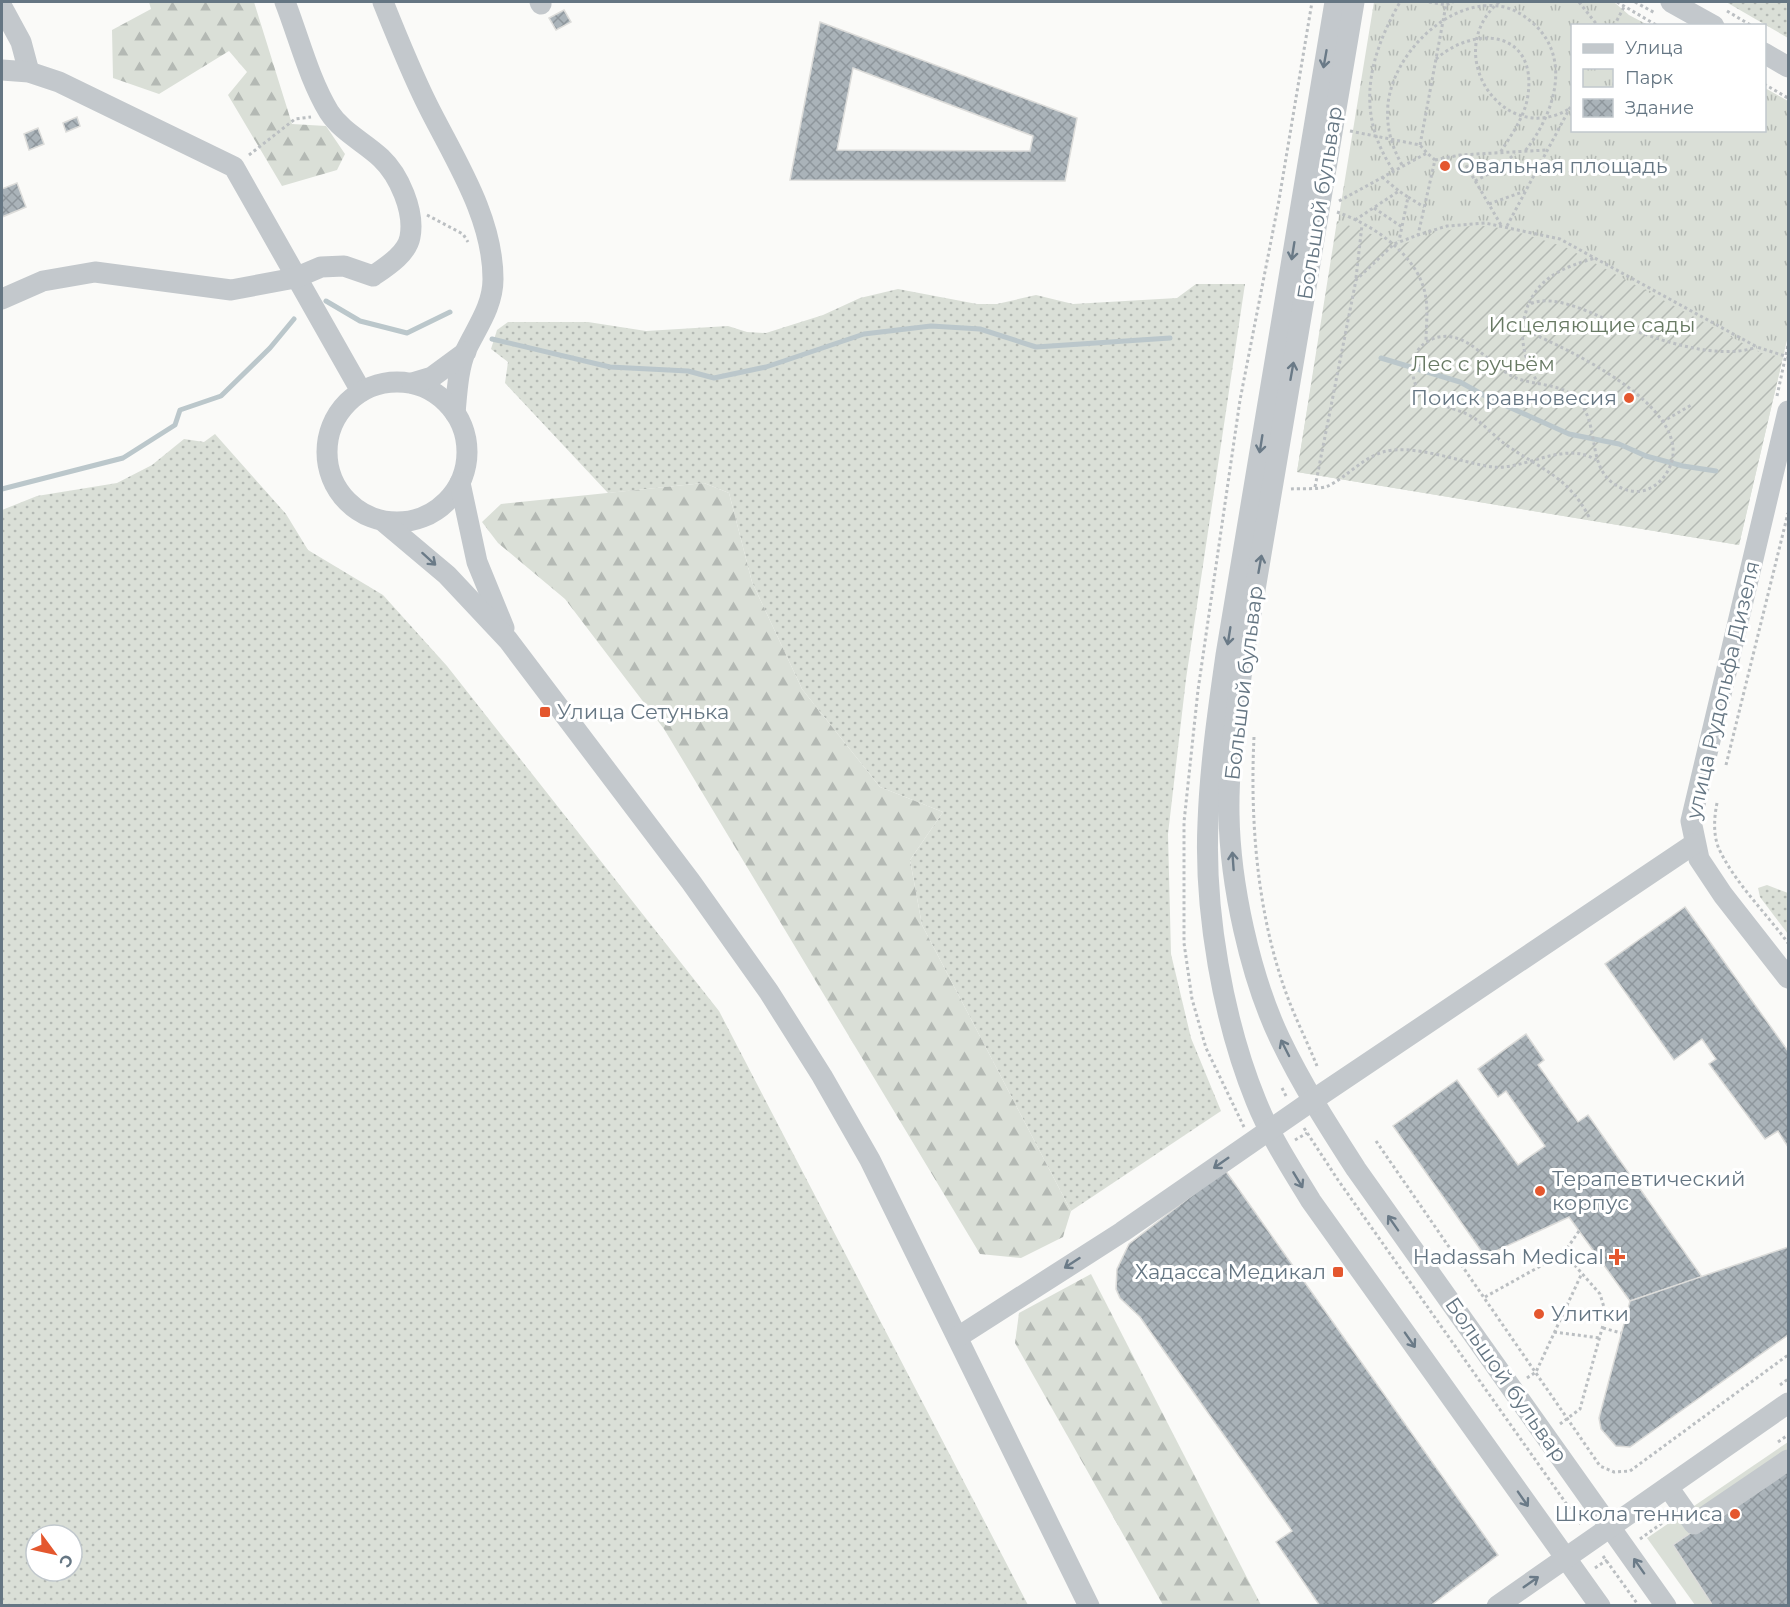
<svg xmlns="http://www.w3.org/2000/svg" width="1790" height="1607" viewBox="0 0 1790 1607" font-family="Montserrat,sans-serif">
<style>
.grass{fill:url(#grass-dots);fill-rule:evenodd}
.forest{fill:url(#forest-firs)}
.park{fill:url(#park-tufts)}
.garden{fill:url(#garden-furrows)}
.pitch{fill:#dadfd7}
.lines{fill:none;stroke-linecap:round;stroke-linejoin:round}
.stream{stroke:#bbc7cb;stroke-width:5}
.building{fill:url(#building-cross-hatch);stroke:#dcdcda;stroke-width:1.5;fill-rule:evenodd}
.path{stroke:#bbbfc2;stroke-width:3;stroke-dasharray:3 3;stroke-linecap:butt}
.minor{stroke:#c3c8cc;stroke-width:21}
.oneway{stroke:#6a7a87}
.poi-dot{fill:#e4572e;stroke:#fff;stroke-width:2}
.labels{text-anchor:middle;stroke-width:6;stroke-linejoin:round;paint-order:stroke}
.poi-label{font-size:21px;fill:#657683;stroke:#fff;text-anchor:start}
.street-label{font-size:21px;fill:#657683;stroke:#fff}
.park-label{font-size:21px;fill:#687a64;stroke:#fff}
</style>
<defs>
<pattern id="grass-dots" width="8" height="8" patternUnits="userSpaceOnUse" patternTransform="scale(1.5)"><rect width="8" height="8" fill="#dadfd7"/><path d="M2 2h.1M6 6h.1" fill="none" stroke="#b4b9b4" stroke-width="1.8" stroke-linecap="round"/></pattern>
<pattern id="forest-firs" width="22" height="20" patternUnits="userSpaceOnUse" patternTransform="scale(1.5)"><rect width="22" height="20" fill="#dadfd7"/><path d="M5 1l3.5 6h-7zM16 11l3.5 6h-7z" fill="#b4b9b4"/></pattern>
<pattern id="park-tufts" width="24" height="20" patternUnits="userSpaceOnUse" patternTransform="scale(1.5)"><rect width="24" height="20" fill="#dadfd7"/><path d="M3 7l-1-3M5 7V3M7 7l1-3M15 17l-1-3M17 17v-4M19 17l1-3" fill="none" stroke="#b4b9b4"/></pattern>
<pattern id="garden-furrows" width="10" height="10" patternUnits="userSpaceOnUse" patternTransform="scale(1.5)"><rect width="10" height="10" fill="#dadfd7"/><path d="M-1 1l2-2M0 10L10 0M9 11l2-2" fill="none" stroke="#b4b9b4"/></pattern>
<pattern id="building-cross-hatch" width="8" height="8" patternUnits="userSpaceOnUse" patternTransform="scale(1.5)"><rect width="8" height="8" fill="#aab3b9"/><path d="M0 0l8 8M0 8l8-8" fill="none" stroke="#8e969c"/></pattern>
</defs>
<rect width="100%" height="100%" fill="#fafaf8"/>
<!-- grass -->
<g class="grass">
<polygon points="1726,2 1788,2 1788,38"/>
<polygon points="1196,284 1245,284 1186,679 1168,834 1171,954 1191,1038 1221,1111 1071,1211 922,925 910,860 943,812 880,787 802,689 752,582 729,493 704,483 608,493 505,383 508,362 491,349 497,330 508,322 588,322 646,331 728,326 747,332 766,333 823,315 860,298 898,289 977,304 997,304 1036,295 1073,304 1177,298"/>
<path d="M 215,434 L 286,514 L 308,550 L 383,595 L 447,666 L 719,1011 L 1028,1605 L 2,1605 L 2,510 L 37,496 L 117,483 L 152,465 L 184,439 L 204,442 ZM 36,1535 L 72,1535 L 72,1571 L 36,1571 Z"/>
<polygon points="1767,885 1788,893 1788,934 1760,897 1758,888"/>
</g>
<!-- forest -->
<g class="forest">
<polygon points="149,2 254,2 292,124 326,126 345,154 337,170 282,186 228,95 247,72 229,51 159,94 113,78 112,30 151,9"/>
<polygon points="704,483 729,493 752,582 802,689 880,787 943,812 910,860 922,925 1071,1211 1063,1237 1021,1258 980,1254 664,729 565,599 498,543 482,522 501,504"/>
<polygon points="1091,1274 1261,1605 1163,1605 1015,1343 1019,1313"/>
</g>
<!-- park -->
<polygon class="park" points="1374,2 1614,2 1629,15 1648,25 1572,26 1572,130 1764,130 1765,88 1788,101 1788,336 1739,545 1297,472"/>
<!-- garden -->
<polygon class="garden" points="1337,221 1400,245 1434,233 1475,225 1508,229 1565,247 1761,353 1783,357 1739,545 1297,472"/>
<!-- pitch -->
<polygon class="pitch" points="1788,1442 1788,1605 1695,1605 1647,1538"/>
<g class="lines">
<!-- stream -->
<g class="stream">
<polyline points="326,301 360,321 407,333 450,312"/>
<polyline points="492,339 610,367 688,371 714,378 766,367 864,334 931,326 980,329 1036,347 1170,338"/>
<polyline points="1381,358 1460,382 1489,398 1569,434 1619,444 1646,456 1683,466 1716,471"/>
<polyline points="2,489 123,458 175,425 180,410 221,396 270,348 294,319"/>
</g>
</g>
<!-- building -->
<g class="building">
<polygon points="564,10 571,22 556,30 549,18"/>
<path d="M 820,22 L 1077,118 L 1065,181 L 790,180 ZM 853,68 L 1033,136 L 1030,151 L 837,150 Z"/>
<polygon points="77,117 80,126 66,132 63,123"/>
<polygon points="38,128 44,144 29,150 24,134"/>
<polygon points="17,183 26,207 2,217 2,189"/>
<polygon points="1685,907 1788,1051 1788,1147 1778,1131 1765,1139 1709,1064 1716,1059 1702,1039 1674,1060 1605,964"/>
<polygon points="1526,1034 1544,1060 1538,1065 1578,1122 1588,1115 1702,1277 1630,1301 1569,1217 1485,1256 1393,1126 1457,1080 1518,1165 1545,1146 1506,1091 1498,1097 1478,1069"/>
<polygon points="1225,1170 1498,1555 1430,1606 1320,1606 1276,1542 1292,1531 1140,1317 1120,1298 1116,1289 1117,1269 1129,1244"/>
<polygon points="1788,1247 1788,1335 1630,1447 1616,1446 1601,1429 1599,1418 1630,1301"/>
<polygon points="1788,1466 1788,1606 1713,1606 1673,1545"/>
</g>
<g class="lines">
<!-- path -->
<g class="path">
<polyline points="1429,2 1446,5 1453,2"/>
<path d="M 1499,2 C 1440,53 1503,148 1569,109"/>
<polyline points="1579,2 1598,26"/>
<polyline points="1617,2 1658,26"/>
<polyline points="1635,2 1655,13"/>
<polyline points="1727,11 1752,26"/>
<polyline points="1614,26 1624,7"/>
<path d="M 1436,59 C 1476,24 1537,31 1528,95 C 1525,117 1511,135 1500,153"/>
<polyline points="1764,84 1788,98"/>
<polyline points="1350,131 1420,145 1427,153"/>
<polyline points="1420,145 1446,5"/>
<polyline points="249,155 295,119 311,117"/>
<polyline points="1460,155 1501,225"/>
<polyline points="1435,160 1460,155 1546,150"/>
<path d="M 1402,165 C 1391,145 1386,127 1388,104 C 1393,55 1446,0 1498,6 C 1511,7 1524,15 1534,24 C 1573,60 1553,116 1525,151"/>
<path d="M 1393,170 C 1355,113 1368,58 1400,2"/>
<polyline points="1382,177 1399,191"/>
<polyline points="1475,181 1494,171 1515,154"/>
<polyline points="1408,197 1424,207"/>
<polyline points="1339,201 1427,153 1435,160 1418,235"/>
<polyline points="1489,204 1525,191"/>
<polyline points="1374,208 1402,227"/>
<path d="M 1337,212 C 1374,225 1421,257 1426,299 C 1428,313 1426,328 1426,341"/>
<polyline points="427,215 463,234 468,242"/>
<polyline points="1355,220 1399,191 1408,197 1399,241"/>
<polyline points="1507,226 1572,104"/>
<polyline points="1356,278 1362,225"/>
<path d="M 1529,303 C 1543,274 1566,267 1595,258"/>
<path d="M 1522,325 C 1522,348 1526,363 1538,383"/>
<polyline points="1777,396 1788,345"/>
<polyline points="1662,422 1693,404"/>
<polyline points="1315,487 1356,280 1394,244 1418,235 1447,226 1485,223 1560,239 1757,347 1788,357"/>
<path d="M 1291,489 C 1302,488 1318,490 1328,486 C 1347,477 1362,458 1383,452 C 1413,443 1462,463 1493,467 C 1526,470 1565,440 1596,460"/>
<path d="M 1589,517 C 1568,476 1540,469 1505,444 C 1494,436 1485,425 1474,418 C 1457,407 1435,407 1421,393 C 1413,385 1411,370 1414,359 C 1417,348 1424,342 1435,338 C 1468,328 1488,366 1516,378 C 1536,386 1564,383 1579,401 C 1602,429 1584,474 1624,489 C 1634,493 1645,492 1654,486 C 1663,480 1669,471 1672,461 C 1686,404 1569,350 1529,332 L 1522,325 L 1528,305 C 1553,291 1597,316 1621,326 C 1661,340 1716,361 1757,347"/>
<path d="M 1254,737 C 1250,820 1257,911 1285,990 C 1294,1016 1307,1041 1317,1066"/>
<polyline points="1726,765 1788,513"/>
<path d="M 1717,803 C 1714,818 1713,835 1719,849 C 1735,883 1766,913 1788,943"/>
<polyline points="1282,1088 1286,1096"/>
<polyline points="1244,1127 1206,1048 1192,999 1184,943 1184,822 1198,690 1240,400 1279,200 1312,2"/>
<polyline points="1304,1128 1338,1180 1582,1526"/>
<polyline points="1295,1140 1307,1133"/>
<polyline points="1376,1141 1600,1466 1614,1472 1630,1471 1788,1355"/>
<polyline points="1485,1297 1564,1253 1579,1231"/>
<polyline points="1603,1328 1621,1333"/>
<polyline points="1554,1332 1600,1338"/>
<polyline points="1527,1378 1536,1372 1582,1273"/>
<polyline points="1780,1385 1788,1379"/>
<polyline points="1560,1424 1580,1409 1606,1314 1600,1294 1564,1253"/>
<polyline points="1778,1442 1788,1435"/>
<polyline points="1640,1539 1669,1518"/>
<polyline points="1603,1556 1639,1606"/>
<polyline points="1595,1568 1607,1560"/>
</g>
<!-- minor -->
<g class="minor">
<path d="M 383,2 C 397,37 411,72 428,106 C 455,160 493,217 493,279 C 493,306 477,327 466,350 C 458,369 457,392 455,413"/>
<polyline points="540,2 541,4"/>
<path d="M 1335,2 L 1226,655 C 1218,711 1210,767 1208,823 C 1204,911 1223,1020 1256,1101 C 1270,1136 1291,1168 1311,1201 L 1600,1606"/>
<path d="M 1354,2 L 1244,655 C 1237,708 1228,761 1229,814 C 1230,884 1250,976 1280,1039 C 1302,1085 1329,1127 1356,1169 L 1666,1606"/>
<polyline points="1671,2 1714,26"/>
<polyline points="2,7 21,42 29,72"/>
<polyline points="1764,53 1788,67"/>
<polyline points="2,70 29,72 59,82 234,167 361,391"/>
<path d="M 2,299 L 43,281 L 95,272 L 231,290 L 295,278 L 321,267 L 344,266 L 373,276 C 386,267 407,254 410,237 C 415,211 399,175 381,158 C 364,142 342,132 329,112 C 309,79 299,38 285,2"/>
<circle cx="397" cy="452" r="70"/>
<polyline points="412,383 432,377 466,352"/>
<polyline points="1788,411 1691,821 1699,859 1723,895 1788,978"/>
<polyline points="460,483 477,562 504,628"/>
<polyline points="384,522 447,575 508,640 691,882 769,992 822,1076 870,1160 1089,1606"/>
<polyline points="958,1337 1122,1232 1313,1100 1694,844"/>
<polyline points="1668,1487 1694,1524 1788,1460"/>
<polyline points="1497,1606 1788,1403"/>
</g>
</g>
<!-- one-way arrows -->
<defs><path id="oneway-shaft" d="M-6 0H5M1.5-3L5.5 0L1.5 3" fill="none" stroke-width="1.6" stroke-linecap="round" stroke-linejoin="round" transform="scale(1.5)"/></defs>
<g class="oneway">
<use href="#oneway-shaft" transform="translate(1325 59) rotate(100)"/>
<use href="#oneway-shaft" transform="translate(1293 251) rotate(99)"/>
<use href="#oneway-shaft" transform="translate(1292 371) rotate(-80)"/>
<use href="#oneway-shaft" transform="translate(1261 444) rotate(99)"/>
<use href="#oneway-shaft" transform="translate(429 559) rotate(42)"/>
<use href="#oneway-shaft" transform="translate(1260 564) rotate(-80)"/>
<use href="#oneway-shaft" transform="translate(1229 636) rotate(99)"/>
<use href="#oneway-shaft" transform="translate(1233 861) rotate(-94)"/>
<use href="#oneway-shaft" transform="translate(1285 1048) rotate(-117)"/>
<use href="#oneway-shaft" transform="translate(1221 1163) rotate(145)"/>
<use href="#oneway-shaft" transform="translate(1298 1180) rotate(59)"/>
<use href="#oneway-shaft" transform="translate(1393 1223) rotate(-125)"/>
<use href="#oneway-shaft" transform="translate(1072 1263) rotate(147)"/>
<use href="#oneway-shaft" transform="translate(1410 1340) rotate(55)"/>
<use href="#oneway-shaft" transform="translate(1523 1499) rotate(55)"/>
<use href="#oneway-shaft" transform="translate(1639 1566) rotate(-125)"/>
<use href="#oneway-shaft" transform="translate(1531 1582) rotate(-35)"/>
</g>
<!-- markers -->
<g class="poi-dot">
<circle cx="1445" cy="166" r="6"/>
<circle cx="1629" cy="398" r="6"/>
<rect x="539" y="706" width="12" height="12" rx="3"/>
<circle cx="1540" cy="1191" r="6"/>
<path d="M1614 1248h6v6h6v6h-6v6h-6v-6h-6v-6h6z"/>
<rect x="1332" y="1266" width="12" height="12" rx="3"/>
<circle cx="1539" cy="1314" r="6"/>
<circle cx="1735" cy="1514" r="6"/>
</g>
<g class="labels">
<!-- poi labels -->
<g class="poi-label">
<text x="1457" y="173">Овальная площадь</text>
<text x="1617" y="405" text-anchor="end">Поиск равновесия</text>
<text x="557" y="719">Улица Сетунька</text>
<text x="1552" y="1186">Терапевтический<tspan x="1552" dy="24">корпус</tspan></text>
<text x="1604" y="1264" text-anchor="end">Hadassah Medical</text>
<text x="1326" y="1279" text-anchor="end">Хадасса Медикал</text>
<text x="1551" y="1321">Улитки</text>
<text x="1723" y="1521" text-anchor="end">Школа тенниса</text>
</g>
<!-- street labels -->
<g class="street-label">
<text transform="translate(1320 203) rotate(-81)" y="7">Большой бульвар</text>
<text transform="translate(1244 683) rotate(-83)" y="7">Большой бульвар</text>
<text transform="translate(1723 690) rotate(-77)" y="7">улица Рудольфа Дизеля</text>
<text transform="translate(1506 1380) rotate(55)" y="7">Большой бульвар</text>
</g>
<!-- park labels -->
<g class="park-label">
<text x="1592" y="332">Исцеляющие сады</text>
<text x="1483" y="371">Лес с ручьём</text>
</g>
</g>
<!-- border -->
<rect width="1790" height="1607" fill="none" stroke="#657683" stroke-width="6"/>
<!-- legend -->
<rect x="1571" y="24" width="195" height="108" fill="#ffffff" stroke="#c1c8cd" stroke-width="1.5"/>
<rect x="1583" y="44" width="30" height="9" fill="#c3c8cc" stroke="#c1c8cd" stroke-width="1.5"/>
<text x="1625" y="54" font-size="18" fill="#657683">Улица</text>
<rect x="1583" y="69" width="30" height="18" fill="url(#park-tufts)" stroke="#c1c8cd" stroke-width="1.5"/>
<text x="1625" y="84" font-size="18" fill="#657683">Парк</text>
<rect x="1583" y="99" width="30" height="18" fill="url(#building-cross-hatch)" stroke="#c1c8cd" stroke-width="1.5"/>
<text x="1625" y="114" font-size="18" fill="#657683">Здание</text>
<!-- north arrow -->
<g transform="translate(54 1553) rotate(123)"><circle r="28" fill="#ffffff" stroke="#c1c8cd" stroke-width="1.5"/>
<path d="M0-4.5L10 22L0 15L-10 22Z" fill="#e4572e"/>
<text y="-9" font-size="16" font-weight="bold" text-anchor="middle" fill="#657683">С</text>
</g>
</svg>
